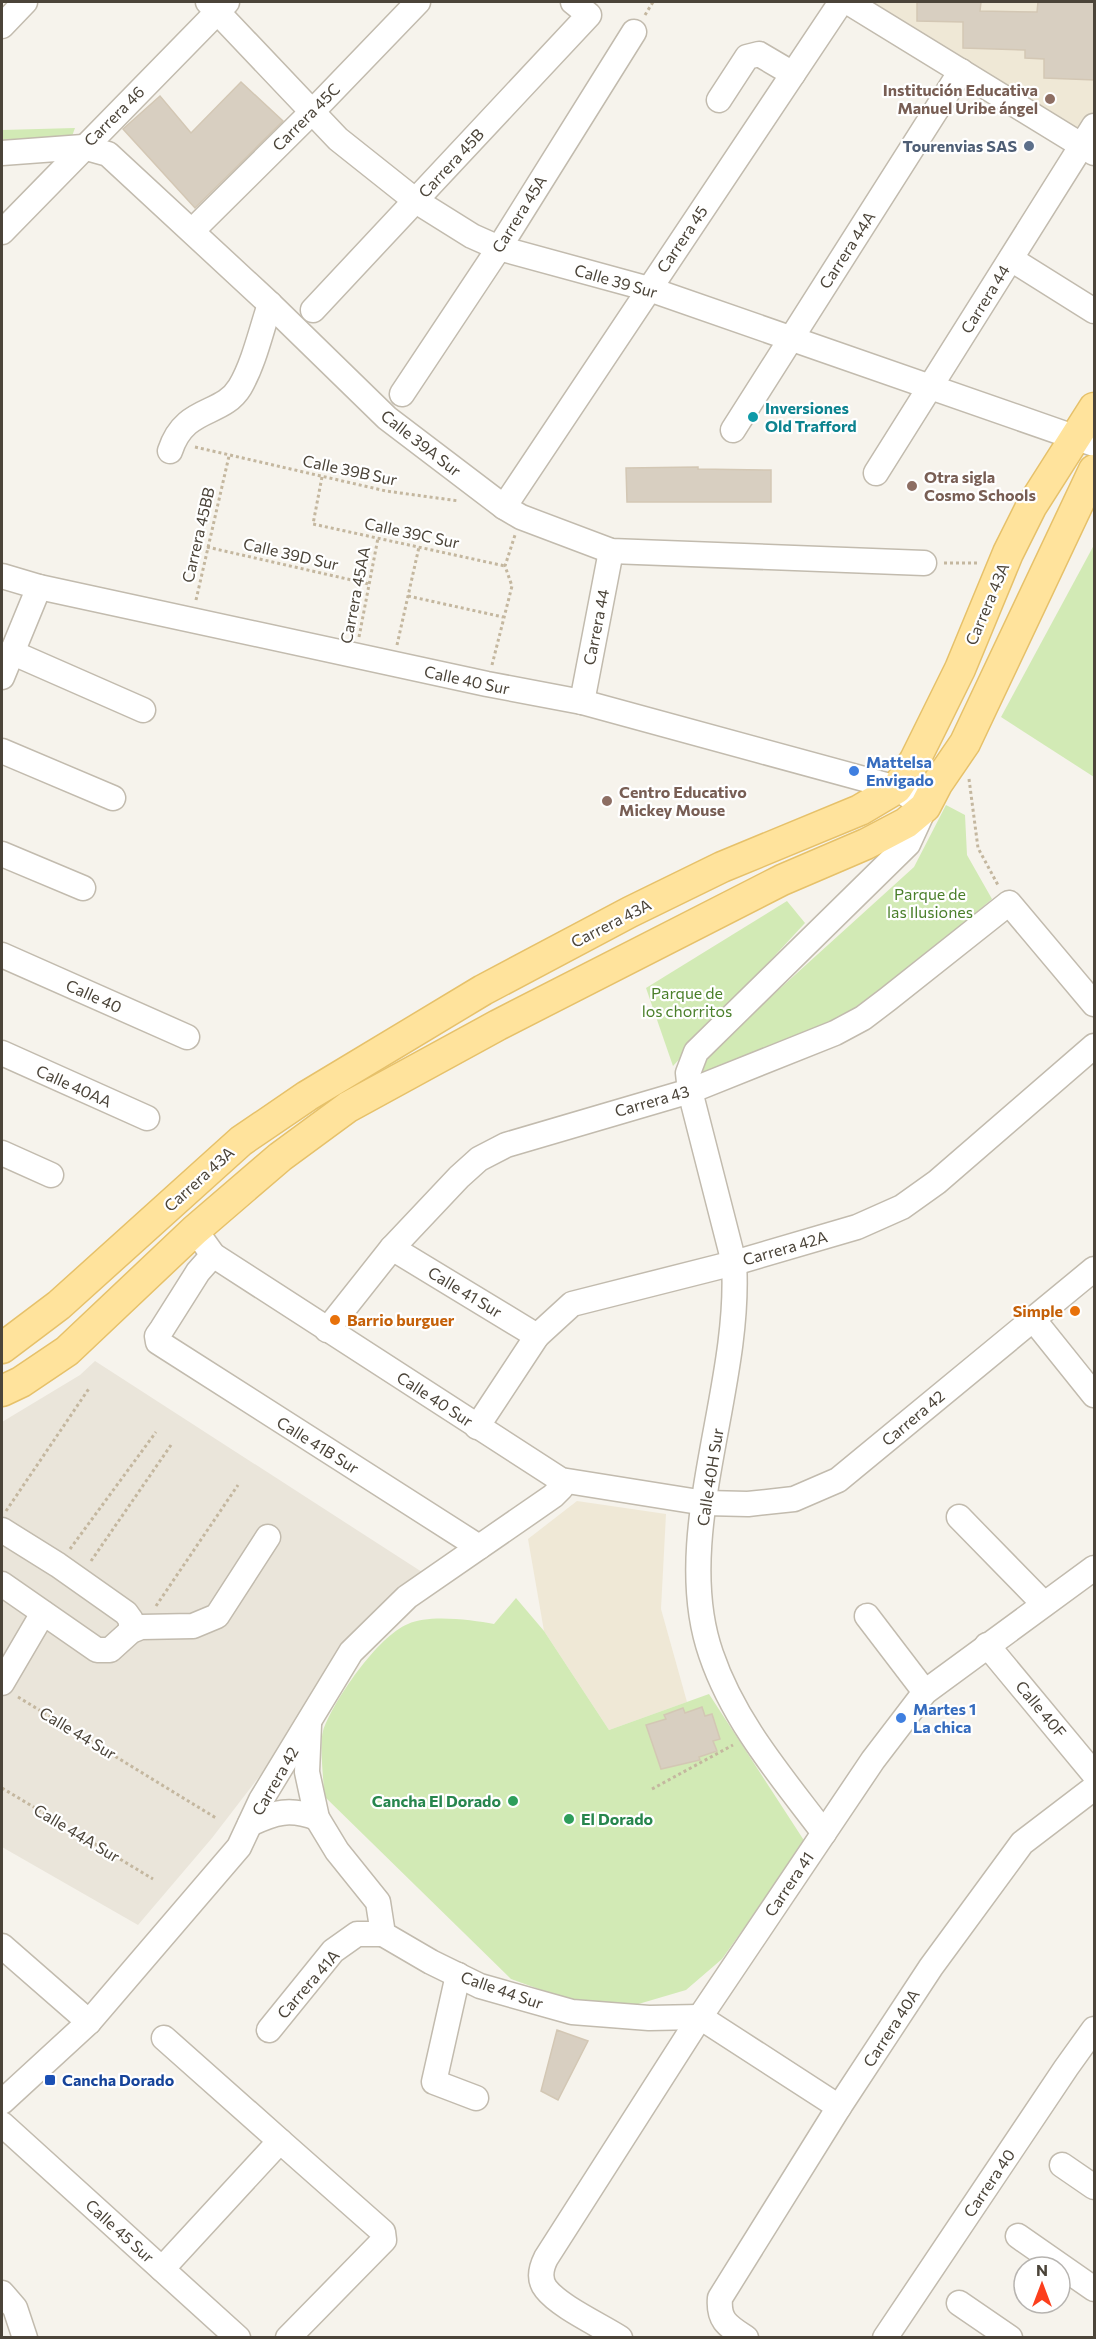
<svg xmlns="http://www.w3.org/2000/svg" width="1096" height="2339" viewBox="0 0 1096 2339" font-family="Commissioner,sans-serif">
<style>
.residential{fill:#eae5da}
.education{fill:#efe8d6}
.green{fill:#d2eab5}
.building{fill:#d8cfc1;stroke:#d3c7b4;stroke-width:1.5}
.lines{fill:none;stroke-linecap:round;stroke-linejoin:round}
.minor-casing{stroke:#c2bbae;stroke-width:27}
.major-casing{stroke:#e6c16a;stroke-width:33}
.path{stroke:#c4b79f;stroke-width:3;stroke-dasharray:3 3;stroke-linecap:butt}
.minor{stroke:#fff;stroke-width:24}
.major{stroke:#ffe39c;stroke-width:30}
.education-dot{fill:#8d6e63;stroke:#fff;stroke-width:2}
.service-dot{fill:#5c6f8a;stroke:#fff;stroke-width:2}
.culture-dot{fill:#0f9aa8;stroke:#fff;stroke-width:2}
.shop-dot{fill:#3f7fe0;stroke:#fff;stroke-width:2}
.food-dot{fill:#e8710a;stroke:#fff;stroke-width:2}
.leisure-dot{fill:#2e9e5b;stroke:#fff;stroke-width:2}
.transit-dot{fill:#1a4fb4;stroke:#fff;stroke-width:2}
.labels{text-anchor:middle;stroke-width:4.5;stroke-linejoin:round;paint-order:stroke}
.education-label{font-size:16px;font-weight:bold;fill:#785e54;stroke:#fff;text-anchor:start}
.street-label{font-size:16px;fill:#4b4439;stroke:#fff}
.service-label{font-size:16px;font-weight:bold;fill:#4e5e75;stroke:#fff;text-anchor:end}
.culture-label{font-size:16px;font-weight:bold;fill:#0d838f;stroke:#fff;text-anchor:start}
.shop-label{font-size:16px;font-weight:bold;fill:#366cbe;stroke:#fff;text-anchor:start}
.park-label{font-size:16px;fill:#4a7f2a;stroke:#fff}
.food-label{font-size:16px;font-weight:bold;fill:#c56008;stroke:#fff;text-anchor:end}
.leisure-label{font-size:16px;font-weight:bold;fill:#27864d;stroke:#fff;text-anchor:end}
.transit-label{font-size:16px;font-weight:bold;fill:#164399;stroke:#fff;text-anchor:start}
</style>
<rect width="100%" height="100%" fill="#f6f3ec"/>
<!-- residential -->
<polygon class="residential" points="95,1361 422,1572 285,1743 212,1838 138,1925 2,1847 2,1422 80,1375"/>
<!-- education -->
<g class="education">
<polygon points="848,2 1094,2 1094,126 1083,145"/>
<polygon points="577,1501 666,1514 661,1609 687,1702 609,1730 544,1631 528,1539"/>
</g>
<!-- green -->
<g class="green">
<polygon points="75,128 68,147 2,152 2,130"/>
<polygon points="1094,545 1094,777 1001,717"/>
<polygon points="946,805 965,815 967,855 992,899 867,1005 706,1079 699,1062 914,867"/>
<polygon points="787,901 805,923 673,1066 646,988"/>
<path d="M 516,1598 L 544,1631 L 609,1730 L 709,1694 L 805,1842 L 722,1959 L 686,1990 L 635,2005 L 572,2001 L 511,1979 L 324,1796 C 324,1779 319,1746 323,1731 C 333,1701 378,1636 408,1624 C 429,1614 472,1620 494,1624 Z"/>
</g>
<!-- building -->
<g class="building">
<polygon points="917,2 981,2 980,11 1037,12 1038,2 1095,2 1095,80 1044,78 1044,59 1025,58 1025,50 963,48 963,22 917,21"/>
<polygon points="241,82 283,121 195,208 123,129 160,96 191,133"/>
<polygon points="698,467 698,469 771,470 771,502 627,502 626,468"/>
<polygon points="702,1707 705,1716 712,1714 720,1739 713,1741 717,1751 699,1757 700,1760 661,1769 646,1725 666,1719 664,1715 683,1708 685,1713"/>
<polygon points="557,2030 588,2041 558,2100 541,2091"/>
</g>
<g class="lines">
<defs>
<g id="minor">
<polyline points="208,2 338,139 416,201 472,236 499,248 649,289 1094,444"/>
<polyline points="848,2 1094,153"/>
<polyline points="2,26 25,2"/>
<polyline points="719,100 747,57 759,54 793,74"/>
<polyline points="2,153 83,147 108,154 270,304 387,418 504,507 521,517 611,551 924,563"/>
<polyline points="192,231 312,112 418,2"/>
<polyline points="2,232 227,2"/>
<polyline points="1011,259 1094,311"/>
<polyline points="313,310 589,15 573,2"/>
<polyline points="402,394 499,248 634,32"/>
<polyline points="733,430 961,71"/>
<path d="M 170,451 C 185,405 222,417 240,387 C 254,363 261,331 270,304"/>
<polyline points="876,473 1094,126"/>
<polyline points="504,507 841,2"/>
<path d="M 2,576 L 39,587 L 487,684 L 582,702 L 897,788 L 925,807 L 908,844 L 696,1052 L 688,1073 L 690,1091 L 734,1263 C 742,1389 670,1537 711,1654 C 734,1722 781,1776 824,1833"/>
<polyline points="11,652 143,710"/>
<polyline points="2,677 39,587"/>
<polyline points="582,702 611,551"/>
<polyline points="2,751 113,798"/>
<polyline points="2,854 83,888"/>
<polyline points="2,955 187,1037"/>
<polyline points="2,1053 147,1118"/>
<polyline points="2,1153 51,1175"/>
<polyline points="195,1230 213,1255 561,1480 705,1503 748,1504 794,1499 838,1480 1094,1269"/>
<polyline points="392,1248 537,1336"/>
<polyline points="213,1255 198,1272 162,1329 157,1336 158,1342 479,1547"/>
<polyline points="1033,1319 1094,1395"/>
<polyline points="327,1330 392,1248 459,1177 479,1159 506,1145 690,1091 835,1033 863,1018 888,999 1009,903 1094,1004"/>
<polyline points="477,1427 537,1336 572,1304 734,1263 857,1227 902,1207 937,1182 1094,1046"/>
<polyline points="959,1517 1044,1604"/>
<polyline points="2,1530 58,1565 126,1613 131,1620 131,1631"/>
<polyline points="2,1584 97,1650 110,1650 131,1631 141,1627 193,1626 217,1616 268,1537"/>
<polyline points="867,1616 925,1692"/>
<polyline points="987,1645 1094,1774"/>
<polyline points="2,1683 43,1613"/>
<polyline points="309,1724 307,1772 317,1818 337,1851 378,1902 383,1934 431,1962 480,1986 572,2012 649,2018 700,2017 839,2107"/>
<path d="M 250,1824 C 275,1812 290,1808 317,1818"/>
<polyline points="2,1946 89,2022"/>
<polyline points="458,1975 434,2082 476,2098"/>
<polyline points="269,2030 333,1951 357,1934 383,1934"/>
<polyline points="164,2038 280,2141"/>
<polyline points="2,2102 89,2022 239,1847 261,1800 351,1652 407,1597 553,1496 561,1488 561,1480"/>
<polyline points="2,2124 238,2338"/>
<polyline points="1062,2165 1094,2187"/>
<polyline points="1018,2236 1094,2289"/>
<polyline points="162,2269 280,2141 383,2232 384,2240 288,2338"/>
<polyline points="2,2293 15,2308 25,2338"/>
<polyline points="959,2303 1010,2338"/>
<path d="M 620,2338 C 600,2325 560,2307 546,2289 C 538,2279 541,2268 546,2258 L 700,2017 L 873,1760 L 925,1692 L 1094,1568"/>
<path d="M 746,2338 C 728,2326 718,2321 720,2298 L 839,2107 L 931,1967 L 1022,1843 L 1094,1788"/>
<polyline points="885,2338 1066,2068 1094,2029"/>
</g>
<g id="major">
<polyline points="2,1348 59,1305 241,1141 307,1096 483,990 630,912 722,867 860,810 897,788 915,760 960,669 1008,553 1031,507 1094,408"/>
<polyline points="2,1391 21,1382 67,1351 195,1230 280,1157 348,1107 498,1025 782,880 866,844 906,823 925,807 937,784 965,743 1094,470"/>
</g>
</defs>
<!-- minor casing -->
<use href="#minor" class="minor-casing"/>
<!-- major casing -->
<use href="#major" class="major-casing"/>
<!-- path -->
<g class="path">
<polyline points="645,15 653,2"/>
<polyline points="195,447 386,491 459,501"/>
<polyline points="322,477 313,524 505,566"/>
<polyline points="207,547 369,584"/>
<polyline points="944,563 979,563"/>
<polyline points="408,596 503,617"/>
<polyline points="196,600 229,456"/>
<polyline points="359,637 378,538"/>
<polyline points="397,645 419,547"/>
<polyline points="492,665 512,586 505,566 515,535"/>
<polyline points="969,779 978,848 999,887"/>
<polyline points="6,1511 90,1387"/>
<polyline points="70,1549 156,1432"/>
<polyline points="91,1561 171,1445"/>
<polyline points="156,1606 238,1485"/>
<polyline points="18,1697 216,1818"/>
<polyline points="2,1788 153,1879"/>
<polyline points="652,1789 733,1745"/>
</g>
<!-- minor -->
<use href="#minor" class="minor"/>
<!-- major -->
<use href="#major" class="major"/>
</g>
<!-- markers -->
<g class="education-dot">
<circle cx="1050" cy="99" r="6"/>
<circle cx="912" cy="486" r="6"/>
<circle cx="607" cy="801" r="6"/>
</g>
<circle class="service-dot" cx="1029" cy="146" r="6"/>
<circle class="culture-dot" cx="753" cy="417" r="6"/>
<g class="shop-dot">
<circle cx="854" cy="771" r="6"/>
<circle cx="901" cy="1718" r="6"/>
</g>
<g class="food-dot">
<circle cx="1075" cy="1311" r="6"/>
<circle cx="335" cy="1320" r="6"/>
</g>
<g class="leisure-dot">
<circle cx="513" cy="1801" r="6"/>
<circle cx="569" cy="1819" r="6"/>
</g>
<rect class="transit-dot" x="44" y="2074" width="12" height="12" rx="3"/>
<g class="labels">
<!-- education labels -->
<g class="education-label">
<text x="1038" y="96" text-anchor="end">Institución Educativa<tspan x="1038" dy="18">Manuel Uribe ángel</tspan></text>
<text x="924" y="483">Otra sigla<tspan x="924" dy="18">Cosmo Schools</tspan></text>
<text x="619" y="798">Centro Educativo<tspan x="619" dy="18">Mickey Mouse</tspan></text>
</g>
<!-- street labels -->
<g class="street-label">
<text transform="translate(114 116) rotate(-45)" y="6">Carrera 46</text>
<text transform="translate(306 117) rotate(-45)" y="6">Carrera 45C</text>
<text transform="translate(451 163) rotate(-47)" y="6">Carrera 45B</text>
<text transform="translate(519 214) rotate(-58)" y="6">Carrera 45A</text>
<text transform="translate(682 239) rotate(-56)" y="6">Carrera 45</text>
<text transform="translate(847 250) rotate(-57)" y="6">Carrera 44A</text>
<text transform="translate(616 281) rotate(16)" y="6">Calle 39 Sur</text>
<text transform="translate(985 299) rotate(-58)" y="6">Carrera 44</text>
<text transform="translate(421 443) rotate(38)" y="6">Calle 39A Sur</text>
<text transform="translate(350 470) rotate(12)" y="6">Calle 39B Sur</text>
<text transform="translate(412 533) rotate(12)" y="6">Calle 39C Sur</text>
<text transform="translate(198 535) rotate(-77)" y="6">Carrera 45BB</text>
<text transform="translate(291 554) rotate(13)" y="6">Calle 39D Sur</text>
<text transform="translate(355 595) rotate(-79)" y="6">Carrera 45AA</text>
<text transform="translate(987 604) rotate(-67)" y="6">Carrera 43A</text>
<text transform="translate(596 627) rotate(-79)" y="6">Carrera 44</text>
<text transform="translate(467 680) rotate(12)" y="6">Calle 40 Sur</text>
<text transform="translate(611 923) rotate(-27)" y="6">Carrera 43A</text>
<text transform="translate(94 996) rotate(24)" y="6">Calle 40</text>
<text transform="translate(74 1086) rotate(24)" y="6">Calle 40AA</text>
<text transform="translate(652 1101) rotate(-16)" y="6">Carrera 43</text>
<text transform="translate(199 1179) rotate(-42)" y="6">Carrera 43A</text>
<text transform="translate(785 1248) rotate(-16)" y="6">Carrera 42A</text>
<text transform="translate(465 1292) rotate(31)" y="6">Calle 41 Sur</text>
<text transform="translate(435 1399) rotate(33)" y="6">Calle 40 Sur</text>
<text transform="translate(913 1418) rotate(-40)" y="6">Carrera 42</text>
<text transform="translate(318 1445) rotate(32)" y="6">Calle 41B Sur</text>
<text transform="translate(710 1477) rotate(-81)" y="6">Calle 40H Sur</text>
<text transform="translate(1041 1709) rotate(50)" y="6">Calle 40F</text>
<text transform="translate(78 1733) rotate(31)" y="6">Calle 44 Sur</text>
<text transform="translate(275 1781) rotate(-60)" y="6">Carrera 42</text>
<text transform="translate(77 1833) rotate(31)" y="6">Calle 44A Sur</text>
<text transform="translate(789 1884) rotate(-56)" y="6">Carrera 41</text>
<text transform="translate(308 1984) rotate(-49)" y="6">Carrera 41A</text>
<text transform="translate(502 1990) rotate(19)" y="6">Calle 44 Sur</text>
<text transform="translate(891 2028) rotate(-57)" y="6">Carrera 40A</text>
<text transform="translate(989 2183) rotate(-56)" y="6">Carrera 40</text>
<text transform="translate(120 2231) rotate(42)" y="6">Calle 45 Sur</text>
</g>
<!-- service labels -->
<g class="service-label">
<text x="1017" y="152">Tourenvias SAS</text>
</g>
<!-- culture labels -->
<g class="culture-label">
<text x="765" y="414">Inversiones<tspan x="765" dy="18">Old Trafford</tspan></text>
</g>
<!-- shop labels -->
<g class="shop-label">
<text x="866" y="768">Mattelsa<tspan x="866" dy="18">Envigado</tspan></text>
<text x="913" y="1715">Martes 1<tspan x="913" dy="18">La chica</tspan></text>
</g>
<!-- park labels -->
<g class="park-label">
<text x="930" y="900">Parque de<tspan x="930" dy="18">las Ilusiones</tspan></text>
<text x="687" y="999">Parque de<tspan x="687" dy="18">los chorritos</tspan></text>
</g>
<!-- food labels -->
<g class="food-label">
<text x="1063" y="1317">Simple</text>
<text x="347" y="1326" text-anchor="start">Barrio burguer</text>
</g>
<!-- leisure labels -->
<g class="leisure-label">
<text x="501" y="1807">Cancha El Dorado</text>
<text x="581" y="1825" text-anchor="start">El Dorado</text>
</g>
<!-- transit labels -->
<g class="transit-label">
<text x="62" y="2086">Cancha Dorado</text>
</g>
</g>
<!-- border -->
<rect width="1096" height="2339" fill="none" stroke="#4b4439" stroke-width="6"/>
<!-- north arrow -->
<g transform="translate(1042 2285)"><circle r="28" fill="#ffffff" stroke="#b7b4b0" stroke-width="1.5"/>
<path d="M0-4.5L10 22L0 15L-10 22Z" fill="#fc3f1d"/>
<text y="-9" font-size="16" font-weight="bold" text-anchor="middle" fill="#4b4439">N</text>
</g>
</svg>
